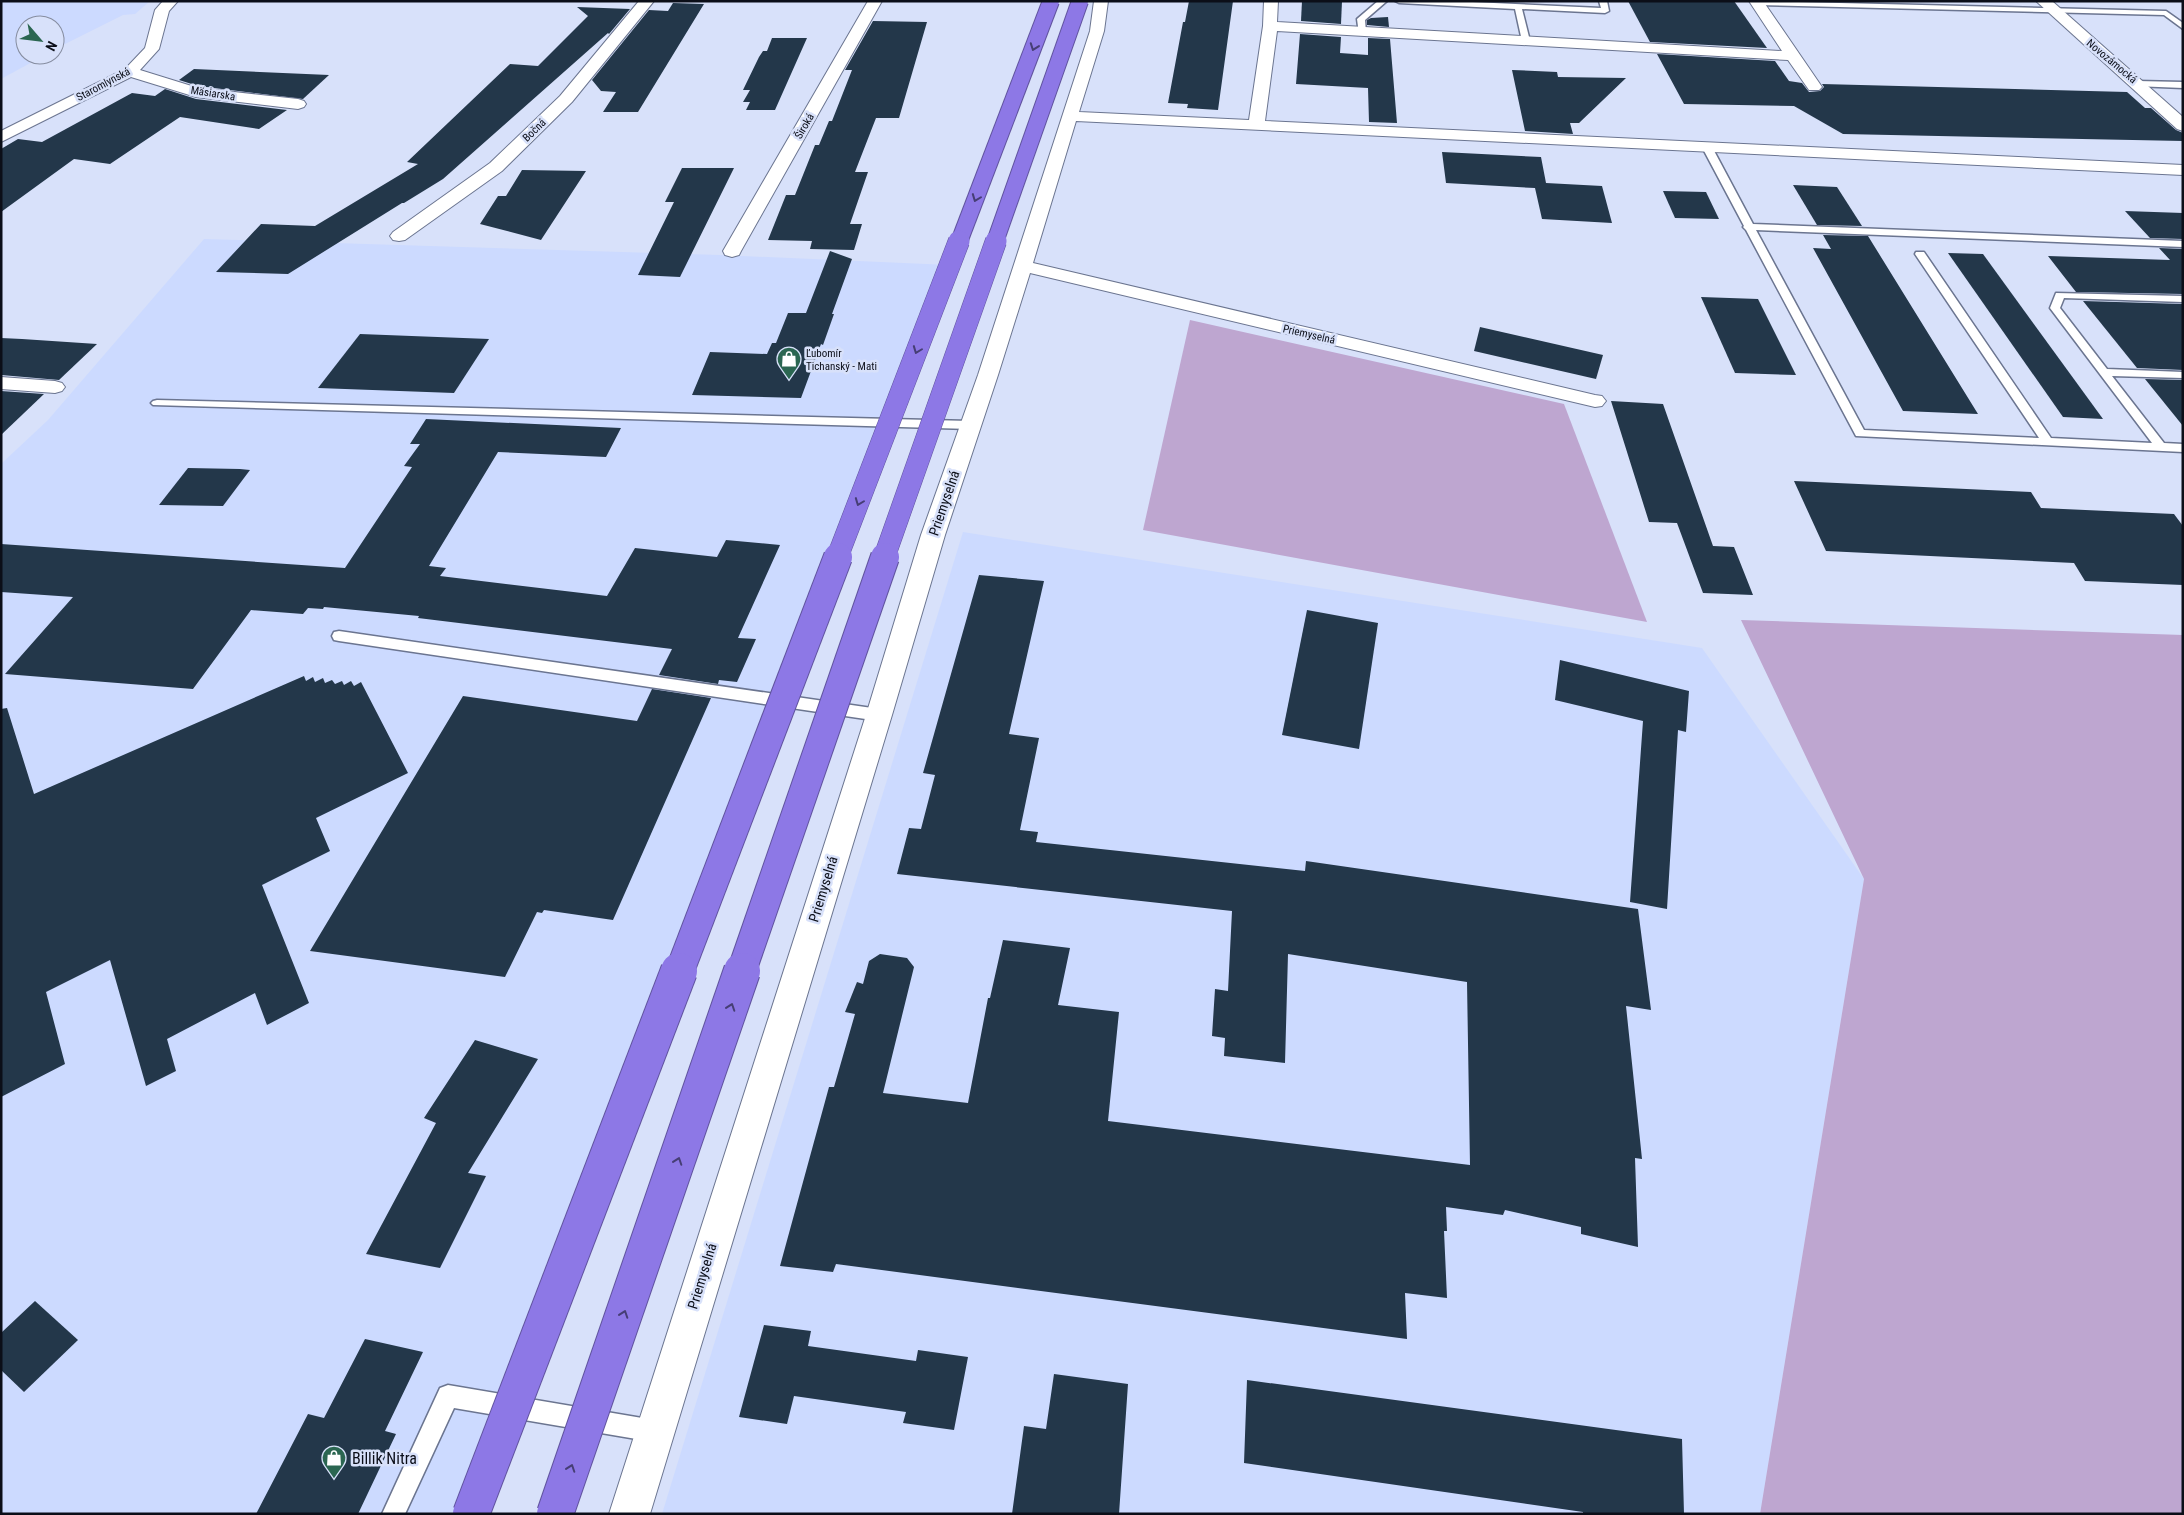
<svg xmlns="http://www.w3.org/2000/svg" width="2184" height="1515" viewBox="0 0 2184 1515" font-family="'Roboto Condensed',sans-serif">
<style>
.built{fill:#ccdaff}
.green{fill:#bea6d0}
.building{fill:#23374a}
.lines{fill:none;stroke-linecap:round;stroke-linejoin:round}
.service-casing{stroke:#6b7590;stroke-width:3}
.minor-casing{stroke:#6b7590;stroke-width:2}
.service{fill:#fff;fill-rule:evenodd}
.minor{fill:#fff;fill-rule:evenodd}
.motorway-bridge-far3-casing{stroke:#60539e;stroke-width:18;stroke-linecap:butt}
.motorway-bridge-far2-casing{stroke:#60539e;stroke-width:22;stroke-linecap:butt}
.motorway-bridge-far1-casing{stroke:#60539e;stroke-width:30;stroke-linecap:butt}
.motorway-bridge-casing{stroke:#60539e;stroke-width:38;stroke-linecap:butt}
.motorway-bridge-far3{stroke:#8d78e6;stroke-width:16}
.motorway-bridge-far2{stroke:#8d78e6;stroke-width:21}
.motorway-bridge-far1{stroke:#8d78e6;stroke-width:28}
.motorway-bridge{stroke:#8d78e6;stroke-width:36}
.oneway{stroke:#463e75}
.labels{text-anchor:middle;stroke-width:5;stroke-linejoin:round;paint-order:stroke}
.far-street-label{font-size:11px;fill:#0b0e18;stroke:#d8e1fa}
.far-poi-label{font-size:11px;fill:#0b0e18;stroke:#d8e1fa;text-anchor:start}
.street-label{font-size:14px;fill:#0b0e18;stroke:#d8e1fa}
.near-poi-label{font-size:16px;fill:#0b0e18;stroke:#d8e1fa;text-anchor:start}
</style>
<rect width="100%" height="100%" fill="#d8e1fa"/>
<!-- built -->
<g class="built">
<polygon points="1,1 150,1 135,14 123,15 55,49 55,25 25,25 25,55 45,55 1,79"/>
<polygon points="204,239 720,255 949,265 473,1514 1,1514 1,464 48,420"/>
<polygon points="963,532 1702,648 1864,879 1760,1514 662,1514"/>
</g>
<!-- green -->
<g class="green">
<polygon points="1190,320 1564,404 1647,622 1143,530"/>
<polygon points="1741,620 2183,635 2183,1514 1760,1514 1864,879"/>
</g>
<!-- building -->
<g class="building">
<polygon points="1189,1 1233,1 1218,110 1187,108 1188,104 1168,103 1183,22 1185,22"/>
<polygon points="1302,1 1342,1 1341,24 1301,21"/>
<polygon points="1628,1 1734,1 1767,48 1650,42"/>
<polygon points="673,3 704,4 638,112 603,112 616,92 601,91 592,80 649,10 668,11"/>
<polygon points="577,7 630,9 609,34 608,33 443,179 404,203 402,203 288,274 216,272 261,224 315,226 418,164 407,162 510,64 538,66 588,16"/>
<polygon points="1388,17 1389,27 1367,25 1367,20 1371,18"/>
<polygon points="873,21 927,22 899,118 876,118 855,172 868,172 850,224 862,224 854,250 810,249 812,241 768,240 786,195 795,195 815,145 819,145 829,121 832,121 852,70 845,70"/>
<polygon points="1300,34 1341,37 1340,53 1368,55 1368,38 1390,39 1397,123 1369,122 1368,88 1296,84"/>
<polygon points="772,38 807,38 775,110 746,110 750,102 743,102 750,90 743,90 759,57 763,51 767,51"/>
<polygon points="1657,54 1775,61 1789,81 1802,83 1809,92 1820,91 1824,87 1822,84 2127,92 2145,108 2151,108 2176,130 2183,133 2183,141 1843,134 1794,106 1684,104"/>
<polygon points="194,69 329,75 303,99 198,86 179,80"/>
<polygon points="1512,70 1557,72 1558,77 1626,78 1579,123 1570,123 1573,134 1525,131"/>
<polygon points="165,89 196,99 287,110 259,129 180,117 110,164 74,159 1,212 1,149 18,139 42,142 132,93 155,96"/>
<polygon points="1442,152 1541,157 1546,183 1602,186 1612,223 1542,219 1535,188 1446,183"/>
<polygon points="682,168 734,168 680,277 638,275 674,202 665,202"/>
<polygon points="522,170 586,171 541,240 480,224 498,196 506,196"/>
<polygon points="1793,185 1837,187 1862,226 1817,225"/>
<polygon points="1663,191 1706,192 1719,219 1675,218"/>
<polygon points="2125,211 2183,213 2183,239 2150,238"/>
<polygon points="1823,235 1868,236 1978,414 1903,411 1813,248 1831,249"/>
<polygon points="2159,248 2183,249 2183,294 2076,292 2048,256 2170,260"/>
<polygon points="830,251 852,259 832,314 834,314 823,345 821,344 801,398 692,395 710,352 767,354 772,343 776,343 788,313 806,313"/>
<polygon points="1948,253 1983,254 2103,419 2063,417"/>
<polygon points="1701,297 1758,299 1796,375 1735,373"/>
<polygon points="2083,301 2183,304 2183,370 2137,368"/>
<polygon points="1480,327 1603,355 1596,379 1474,351"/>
<polygon points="360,334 489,339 454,393 318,388"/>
<polygon points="1,338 22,339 97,344 59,380 1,375"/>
<polygon points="2145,379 2183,380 2183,426"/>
<polygon points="1,391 44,394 1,435"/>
<polygon points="1611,401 1663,404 1713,546 1734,547 1753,595 1703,593 1677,523 1649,522"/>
<polygon points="426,419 621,428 606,457 498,452 429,566 446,568 440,576 607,596 635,548 717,557 726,540 780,545 738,638 756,639 737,682 719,680 718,684 659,675 672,649 418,618 419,616 324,607 323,609 308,608 303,614 251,610 193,689 5,674 73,597 1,592 1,544 345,568 412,467 404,466 420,444 410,444"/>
<polygon points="188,468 240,469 250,470 223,506 159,505"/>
<polygon points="1794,481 2031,492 2041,508 2174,514 2183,526 2183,585 2085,581 2074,563 1826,551"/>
<polygon points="979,575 1044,581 1009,734 1039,738 1020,830 1038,832 1036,842 1305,871 1306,861 1638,909 1651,1010 1626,1006 1642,1159 1635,1158 1638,1247 1581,1234 1581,1227 1505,1210 1503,1215 1446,1207 1447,1231 1444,1231 1447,1298 1405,1293 1407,1339 836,1264 833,1272 780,1266 829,1087 834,1087 855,1014 845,1012 857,982 863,984 869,961 880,954 907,958 914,967 883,1093 968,1103 988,998 990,998 1003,940 1070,948 1058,1005 1119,1012 1108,1121 1470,1165 1467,982 1288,954 1285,1063 1224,1056 1225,1038 1212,1036 1215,989 1228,991 1232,911 897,874 909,828 921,829 935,775 923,773"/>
<polygon points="1307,610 1378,623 1359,749 1282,735"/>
<polygon points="1560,660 1689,691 1686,732 1678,730 1667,909 1630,902 1643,721 1555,700"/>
<polygon points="304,676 306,681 313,677 315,682 323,678 325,683 332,680 335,684 342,681 344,685 351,681 354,686 361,682 408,773 316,818 330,851 262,885 309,1003 267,1025 255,993 167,1039 176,1071 146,1086 110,960 46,992 65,1064 1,1097 1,709 7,708 34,794"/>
<polygon points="652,689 711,698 613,920 544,910 542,913 537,912 505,977 310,951 463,696 637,721"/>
<polygon points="475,1040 538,1059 468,1173 486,1176 440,1268 366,1254 436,1123 424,1118"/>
<polygon points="35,1301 78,1340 24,1392 1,1370 1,1333"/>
<polygon points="764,1325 811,1331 808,1346 916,1361 918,1350 968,1357 954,1430 903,1423 906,1412 794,1396 787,1424 739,1417"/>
<polygon points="365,1339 423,1352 385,1431 396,1434 358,1514 256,1514 308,1414 324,1418"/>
<polygon points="1054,1374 1128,1384 1119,1514 1012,1514 1024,1426 1046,1429"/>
<polygon points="1247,1380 1682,1439 1684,1514 1583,1514 1583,1512 1244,1463"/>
</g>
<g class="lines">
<defs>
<g id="service">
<polygon points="1378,1 1387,1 1365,20 1366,32 1359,34 1357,19"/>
<polygon points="1395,1 1451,1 1601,8 1599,1 1607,1 1609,11 1605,13 1522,9 1530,41 1526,43 1522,41 1515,9 1399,3"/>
<polygon points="1755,1 2166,11 2183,23 2183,29 2164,15 1757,5 1753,3"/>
<polygon points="2137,81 2183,82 2183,88 2134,86 2134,82"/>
<polygon points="1707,144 1712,147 1753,224 2183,241 2183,247 1756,230 1864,430 2039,438 1915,254 1916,252 1924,252 2051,438 2152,443 2050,308 2056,293 2183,296 2183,302 2064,298 2060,308 2107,369 2183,372 2183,378 2112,376 2164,443 2183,444 2183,452 1856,436 1746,230 1743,227 1744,226 1702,147"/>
<polygon points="157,400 970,421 976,425 970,429 153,405 151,403 153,401"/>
<polygon points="339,631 879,709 884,711 886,715 884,719 879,721 339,641 334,640 332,636 334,632"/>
<polygon points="448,1385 654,1420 662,1423 665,1431 662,1439 654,1442 454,1408 405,1514 382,1514 440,1388"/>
</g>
<g id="minor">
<polygon points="163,1 178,1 169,11 159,49 140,70 198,88 298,99 304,101 306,104 304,107 298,109 196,97 131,77 1,142 1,131 125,69 145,48 155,10"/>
<polygon points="639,1 654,1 572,102 502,171 405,240 399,241 393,240 390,236 393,232 490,163 560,96"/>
<polygon points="868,1 882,1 741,251 739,255 732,257 725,255 723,251"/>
<polygon points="1094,1 1108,1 1104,31 1079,112 1249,120 1263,26 1264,1 1278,1 1277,22 1782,51 1749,1 1763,1 1822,87 1819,90 1809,90 1788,60 1277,31 1265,121 2183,165 2183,175 1076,121 1033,263 1595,395 1602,396 1606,401 1602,406 1595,407 1030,273 998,375 945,535 892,715 650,1514 609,1514 866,715 921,535 978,375 1090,31"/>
<polygon points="2036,1 2052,1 2183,117 2183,131 2177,129"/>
<polygon points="1,377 55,381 62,383 65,387 62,391 55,393 1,389"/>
</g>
</defs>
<!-- service casing -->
<use href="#service" class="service-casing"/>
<!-- minor casing -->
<use href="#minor" class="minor-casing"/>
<!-- service -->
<use href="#service" class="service"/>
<!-- minor -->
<use href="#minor" class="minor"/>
<defs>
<g id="motorway-bridge-far3">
<polyline points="959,242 1051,1"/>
<polyline points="995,242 1080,1"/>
</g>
<g id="motorway-bridge-far2">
<polyline points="837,558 959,241"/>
<polyline points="884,558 996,241"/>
</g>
<g id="motorway-bridge-far1">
<polyline points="679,973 838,557"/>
<polyline points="741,973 885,557"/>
</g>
<g id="motorway-bridge">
<polyline points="471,1514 679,971"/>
<polyline points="555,1514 742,971"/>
</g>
</defs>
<!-- motorway-bridge-far3 casing -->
<use href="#motorway-bridge-far3" class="motorway-bridge-far3-casing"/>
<!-- motorway-bridge-far2 casing -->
<use href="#motorway-bridge-far2" class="motorway-bridge-far2-casing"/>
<!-- motorway-bridge-far1 casing -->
<use href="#motorway-bridge-far1" class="motorway-bridge-far1-casing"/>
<!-- motorway-bridge casing -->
<use href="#motorway-bridge" class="motorway-bridge-casing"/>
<!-- motorway-bridge-far3 -->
<use href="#motorway-bridge-far3" class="motorway-bridge-far3"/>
<!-- motorway-bridge-far2 -->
<use href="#motorway-bridge-far2" class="motorway-bridge-far2"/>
<!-- motorway-bridge-far1 -->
<use href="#motorway-bridge-far1" class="motorway-bridge-far1"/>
<!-- motorway-bridge -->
<use href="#motorway-bridge" class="motorway-bridge"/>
</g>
<!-- one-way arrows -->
<defs><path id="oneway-chevron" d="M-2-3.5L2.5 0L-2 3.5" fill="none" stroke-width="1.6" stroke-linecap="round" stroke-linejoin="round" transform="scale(1.25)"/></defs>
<g class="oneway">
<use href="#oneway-chevron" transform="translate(1034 47) rotate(110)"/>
<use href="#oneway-chevron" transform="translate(976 198) rotate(111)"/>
<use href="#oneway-chevron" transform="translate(917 350) rotate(111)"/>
<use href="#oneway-chevron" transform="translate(859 502) rotate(111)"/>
<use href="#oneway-chevron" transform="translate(731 1007) rotate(-71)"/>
<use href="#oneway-chevron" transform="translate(678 1161) rotate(-71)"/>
<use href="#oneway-chevron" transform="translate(624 1314) rotate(-71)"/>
<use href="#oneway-chevron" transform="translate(571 1468) rotate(-71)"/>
</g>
<!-- icons -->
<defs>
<symbol id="shop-pin" viewBox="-11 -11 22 30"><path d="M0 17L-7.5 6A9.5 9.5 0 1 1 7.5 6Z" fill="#2b6651" stroke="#d8e1fa"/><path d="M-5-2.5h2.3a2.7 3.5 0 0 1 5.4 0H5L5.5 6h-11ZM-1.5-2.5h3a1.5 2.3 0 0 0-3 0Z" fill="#fff"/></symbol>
</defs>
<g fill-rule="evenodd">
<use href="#shop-pin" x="775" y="345" width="28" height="38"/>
<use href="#shop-pin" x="320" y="1444" width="28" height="38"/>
</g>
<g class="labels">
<!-- far-street labels -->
<g class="far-street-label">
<text transform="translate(2112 61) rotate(40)" y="4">Novozámocká</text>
<text transform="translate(103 84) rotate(-28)" y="4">Staromlynská</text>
<text transform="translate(213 93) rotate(9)" y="4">Mäsiarska</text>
<text transform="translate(804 126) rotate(-60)" y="4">Široká</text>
<text transform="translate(534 130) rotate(-44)" y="4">Bočná</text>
<text transform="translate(1309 334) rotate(13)" y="4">Priemyselná</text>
</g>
<!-- far-poi labels -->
<g class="far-poi-label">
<text x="806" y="357">Ľubomír<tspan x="806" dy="13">Tichanský - Mati</tspan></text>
</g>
<!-- street labels -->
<g class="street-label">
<text transform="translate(944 503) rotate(-71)" y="5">Priemyselná</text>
<text transform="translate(823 889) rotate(-73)" y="5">Priemyselná</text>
<text transform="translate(702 1276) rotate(-73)" y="5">Priemyselná</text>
</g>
<!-- near-poi labels -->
<g class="near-poi-label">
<text x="352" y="1464">Billik Nitra</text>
</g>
</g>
<!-- border -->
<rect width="2184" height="1515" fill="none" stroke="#0b0e18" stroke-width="5"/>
<!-- north arrow -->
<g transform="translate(40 40) rotate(118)"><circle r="24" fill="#d8e1fa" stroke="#868da0"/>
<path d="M0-4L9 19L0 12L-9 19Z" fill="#2b6651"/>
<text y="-8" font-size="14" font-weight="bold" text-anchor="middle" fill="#0b0e18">N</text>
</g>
</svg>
